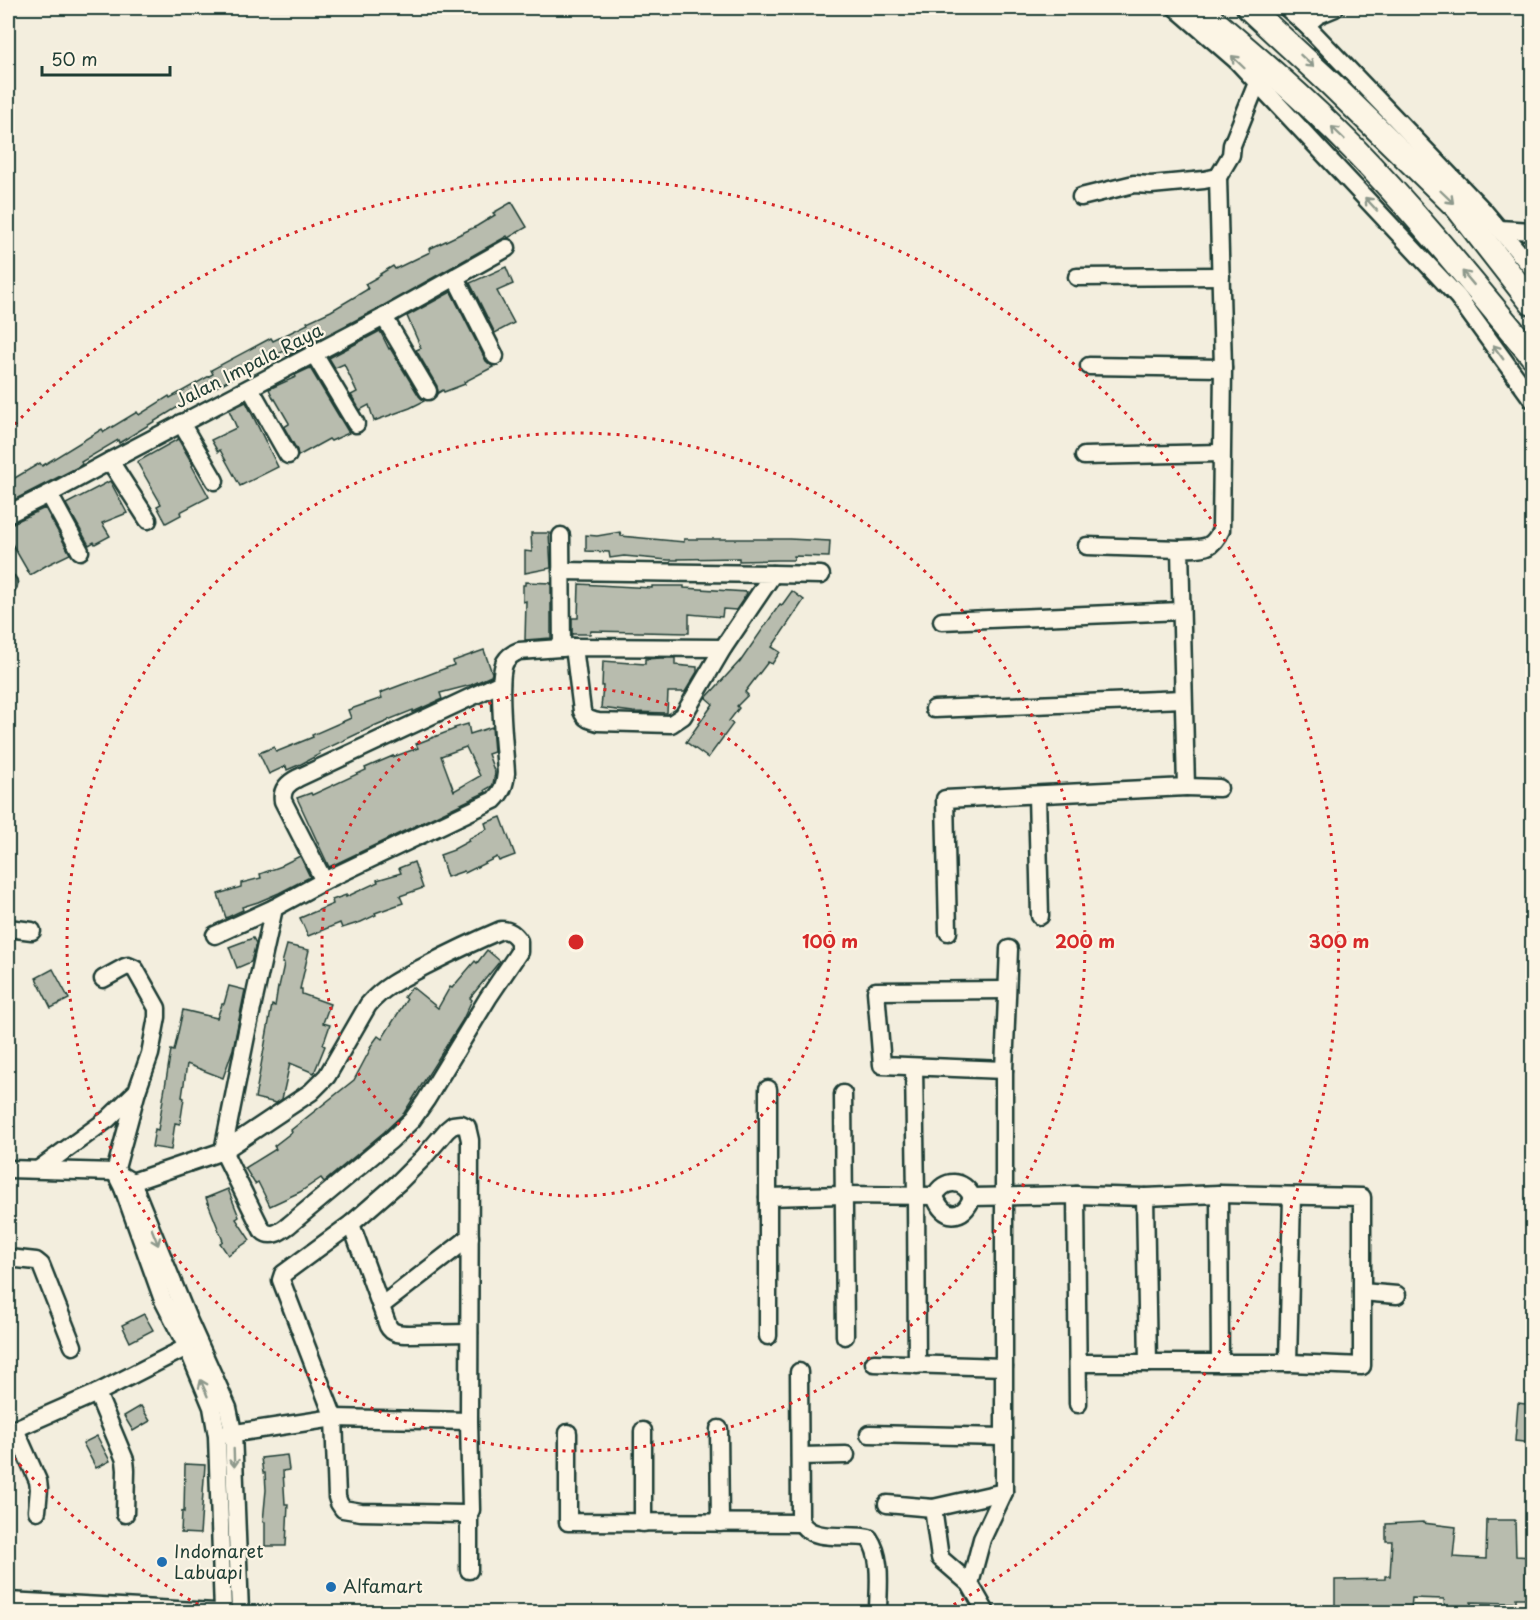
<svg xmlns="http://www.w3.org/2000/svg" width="1540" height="1620" viewBox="0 0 1540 1620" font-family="'Playpen Sans',sans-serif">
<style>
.building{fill:#b8bcae;stroke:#1f3d34;stroke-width:1.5;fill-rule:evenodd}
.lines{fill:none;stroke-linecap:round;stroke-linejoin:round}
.minor-casing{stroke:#1f3d34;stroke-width:21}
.highway-casing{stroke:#1f3d34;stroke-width:28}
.minor{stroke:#fcf5e5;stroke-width:16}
.highway{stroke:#fcf5e5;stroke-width:24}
.oneway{stroke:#8e998c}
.ring{fill:none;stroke:#d62828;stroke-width:3;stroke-dasharray:3 6}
.poi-dot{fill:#1f6fb2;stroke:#fcf5e5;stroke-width:2}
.labels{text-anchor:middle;stroke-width:4.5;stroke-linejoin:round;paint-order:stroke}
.street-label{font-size:18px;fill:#1f3d34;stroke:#fcf5e5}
.poi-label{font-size:18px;fill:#1f3d34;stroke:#fcf5e5;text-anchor:start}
.centre{fill:#d62828;stroke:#fcf5e5;stroke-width:3}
.ring-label{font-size:18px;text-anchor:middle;font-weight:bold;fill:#d62828;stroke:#fcf5e5;stroke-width:4.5;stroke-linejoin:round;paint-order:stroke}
</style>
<rect width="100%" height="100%" fill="#f3eede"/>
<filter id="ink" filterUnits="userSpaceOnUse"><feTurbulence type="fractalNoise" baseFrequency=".0167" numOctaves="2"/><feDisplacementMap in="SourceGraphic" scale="12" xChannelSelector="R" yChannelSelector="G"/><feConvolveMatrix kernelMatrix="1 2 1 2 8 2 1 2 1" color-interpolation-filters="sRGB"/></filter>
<g filter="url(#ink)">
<!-- building -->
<g class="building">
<polygon points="512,202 527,227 508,238 507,236 502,239 379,308 287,356 284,351 186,403 186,402 119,443 118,440 81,462 82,464 80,466 8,503 8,482 40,463 42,466 102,429 104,432 137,412 139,415 169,396 170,398 213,374 211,370 271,338 273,341 308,324 307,322 331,311 368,289 365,284 381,275 380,274 393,266 395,269 430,252 429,249 477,226 495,215 493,213"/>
<polygon points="506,267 513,284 497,291 514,323 495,333 470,283"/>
<polygon points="451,292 486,361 493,367 464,382 465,384 444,392 443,390 438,393 437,386 416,350 421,348 407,316"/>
<polygon points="380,331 389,349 390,348 419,396 424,401 410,408 374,421 369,405 360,410 351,395 357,392 344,364 335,368 329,358"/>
<polygon points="310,368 349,433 331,441 329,439 298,456 297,450 284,427 289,424 289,423 275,399 274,400 269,389 296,377 295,375"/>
<polygon points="246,402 278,467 240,486 220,450 218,452 211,440 236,428 236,426 229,410"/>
<polygon points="178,439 193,465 192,466 209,497 180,512 181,515 166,523 157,506 161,504 137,462"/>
<polygon points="110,481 127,513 102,523 110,536 95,544 94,542 89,545 66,504"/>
<polygon points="45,508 70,554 47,565 30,575 8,537 8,524 13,523"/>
<polygon points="620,532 621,536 684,542 684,539 789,539 830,541 829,557 794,556 794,560 777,560 739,561 739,558 678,559 678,560 668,560 624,556 610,558 609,552 586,551 586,535 597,536"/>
<polygon points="531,533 549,533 551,568 525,573 525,551 532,552"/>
<polygon points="525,582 551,583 551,638 525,640 526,601 523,602 523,585 525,585"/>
<polygon points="579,584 652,588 652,586 684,586 684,588 747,592 746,595 736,610 723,609 722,617 689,614 689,633 591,631 590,634 572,634 572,618 578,618"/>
<polygon points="792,591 804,600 772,647 780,652 772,664 768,662 745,692 748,695 737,706 739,708 729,721 733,724 708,758 686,742 713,704 706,698 740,661 740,662 780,604 782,605"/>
<polygon points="484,650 492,673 491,676 471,685 440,693 442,699 413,712 413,710 388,720 388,721 376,726 376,725 319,752 320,754 301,764 287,770 286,766 269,774 259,753 274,747 276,752 313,737 312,735 351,718 348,710 382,698 380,693 454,665 453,661"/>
<polygon points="661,658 675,658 675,665 697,667 697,672 685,692 668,692 667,713 633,712 601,708 603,686 602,686 603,661 645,664 645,659"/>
<path d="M 468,724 L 470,734 L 492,727 L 494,752 L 488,754 L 495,773 L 493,784 L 492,786 L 485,790 L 486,792 L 329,867 L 297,798 L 311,793 L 312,795 L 366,770 L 365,768 L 393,756 L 393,757 L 418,748 L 416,744 L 455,729 L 454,728 ZM 466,747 L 480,776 L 454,791 L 441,756 Z"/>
<polygon points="501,817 515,855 499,861 497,857 465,873 464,871 447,877 440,855 454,850 454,849 469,841 468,839 487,829 485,823"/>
<polygon points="300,856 310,877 279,893 258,902 242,907 243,910 226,918 218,894 241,887 241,883 261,878 260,874 282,866 282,865"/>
<polygon points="414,862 423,888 400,896 403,903 375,913 376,915 361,922 342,928 340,923 308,936 300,918 333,904 332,900 346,895 346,897 378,882 377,880 401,873 399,868"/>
<polygon points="253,938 256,943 251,962 237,968 229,947"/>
<polygon points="287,945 309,950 300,989 302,989 302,994 330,1004 323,1023 330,1025 323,1045 325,1046 314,1073 290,1063 282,1099 276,1103 255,1098 272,1005 275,1006 278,987 279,987 284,964 282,963"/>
<polygon points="487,950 500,961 470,998 472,1000 462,1021 404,1113 384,1132 324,1182 321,1178 300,1192 270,1206 258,1182 255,1184 245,1168 276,1149 274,1146 292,1132 291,1130 354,1080 371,1048 370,1047 378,1036 382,1039 407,999 404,997 412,987 438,1008 450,987 452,988 475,961 477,963"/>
<polygon points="53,969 69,999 51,1008 36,978"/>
<polygon points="229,986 245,990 233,1049 223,1078 187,1064 182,1097 184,1098 180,1124 175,1123 171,1150 152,1147 155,1129 158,1130 171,1050 174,1051 183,1010 217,1018 222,1004 224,1004"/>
<polygon points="228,1189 239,1217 236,1219 250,1240 228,1255 220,1243 223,1241 206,1198"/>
<polygon points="144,1314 153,1330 130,1342 122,1325"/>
<polygon points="1518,1403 1533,1405 1533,1443 1515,1441"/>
<polygon points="141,1406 150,1421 133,1431 124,1416"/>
<polygon points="97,1436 110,1461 96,1468 83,1443"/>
<polygon points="287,1455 289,1470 283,1471 285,1504 288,1504 286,1546 265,1546 265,1522 263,1522 266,1490 265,1473 263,1473 261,1458"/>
<polygon points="185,1464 205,1465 200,1534 181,1533 182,1511 184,1512"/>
<polygon points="1487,1520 1515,1520 1516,1556 1533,1557 1533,1598 1516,1598 1516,1603 1471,1602 1471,1612 1445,1612 1444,1599 1412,1598 1411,1609 1375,1606 1375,1611 1335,1612 1335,1580 1385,1579 1385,1576 1390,1576 1392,1541 1386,1541 1386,1524 1423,1522 1423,1523 1456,1527 1453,1557 1486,1559"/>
</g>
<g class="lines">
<defs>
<g id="minor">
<polyline points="1176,8 1237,61 1458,297 1532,399"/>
<polyline points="1287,8 1306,25 1483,210 1532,268"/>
<polyline points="1306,25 1318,15 1335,8"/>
<polyline points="1218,177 1231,155 1232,145 1257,83"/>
<polyline points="1499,229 1532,231"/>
<polyline points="455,277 495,356"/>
<polyline points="1077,277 1221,276"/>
<polyline points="384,317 428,391"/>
<polyline points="314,354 356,424"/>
<polyline points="1089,366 1223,368"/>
<polyline points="250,388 288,455"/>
<polyline points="181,423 215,481"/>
<polyline points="1084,456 1221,453"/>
<polyline points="110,461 148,520"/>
<polyline points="49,494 80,551"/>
<polyline points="8,514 49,494 110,461 384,317 507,248"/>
<polyline points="561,536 562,648"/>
<polyline points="1087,546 1180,549"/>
<path d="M 561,571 L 773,574 L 723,648 L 683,716 L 671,724 L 598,722 C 590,720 585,719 582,711 L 574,647"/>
<polyline points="773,574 821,575"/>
<polyline points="8,583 8,584"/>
<polyline points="942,621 1181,611"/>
<polyline points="934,709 1183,699"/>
<polyline points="1186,787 1219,788"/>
<polyline points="1037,795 1040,916"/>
<path d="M 324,881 L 283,801 C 281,789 288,783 298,778 L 501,683"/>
<polyline points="8,928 32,931"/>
<path d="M 948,932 L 945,799 L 1186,787 L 1180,549 C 1201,547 1211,552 1221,530 L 1223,368 L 1218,177 L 1204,180 L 1151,185 L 1134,184 L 1081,197"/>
<polyline points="215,935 274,908"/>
<polyline points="914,1067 916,1196 917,1365"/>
<polyline points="1004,1070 882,1065 876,991 1007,990"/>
<polyline points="768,1089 768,1336"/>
<polyline points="137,1091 115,1172 123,1188 163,1300 187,1347 212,1407 217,1436 223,1612"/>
<polyline points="843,1094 845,1336"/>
<polygon points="461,1124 467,1127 470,1140 469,1421 471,1510 469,1513 463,1514 361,1512 343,1509 339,1503 337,1497 334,1418 284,1288 281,1280 283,1274 351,1224 398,1183 423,1158 447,1130 453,1125"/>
<polyline points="8,1169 115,1172 132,1182 187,1317 228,1408 233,1432 240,1612"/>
<polyline points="39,1169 108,1119 137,1091 150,1054 157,1017 157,1008 135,969 128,966 125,967 103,979"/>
<path d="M 123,1188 L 132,1182 L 223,1151 L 311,1092 L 327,1076 L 368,1005 C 384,986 404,977 425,966 C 450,953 475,941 501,930 C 510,930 514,934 519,941 L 519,952 L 488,998 L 426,1100 L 412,1120 L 391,1140 L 289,1225 C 281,1231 271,1239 262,1230 L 223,1151 L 247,1031 L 274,908 L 324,881 L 494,800 C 502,792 505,785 506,773 C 505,751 496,679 505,662 C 508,657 514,653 519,651 L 574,647 L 723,648"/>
<polyline points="1219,1194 1220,1363"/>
<polyline points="1076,1195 1078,1404"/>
<path d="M 935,1196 C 942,1220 964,1221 972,1197"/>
<path d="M 768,1197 L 843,1195 L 935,1196 C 944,1178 964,1179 972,1197 L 1076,1195 L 1145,1197 L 1219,1194 L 1362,1197 L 1362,1366 L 1290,1363 L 1078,1363"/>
<polyline points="1145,1197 1148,1363"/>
<path d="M 351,1224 L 388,1326 C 392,1334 401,1334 409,1334 L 469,1333"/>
<polyline points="8,1258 36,1261 41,1265 73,1346"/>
<polyline points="1362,1292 1397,1295"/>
<polyline points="381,1306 470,1237"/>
<polyline points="874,1363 1004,1367"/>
<polyline points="1288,1363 1292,1196"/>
<path d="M 799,1372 L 800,1513 C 800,1516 800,1520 801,1522 C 811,1543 851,1533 869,1538 C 883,1558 878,1589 878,1612"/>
<polyline points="97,1393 125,1460 126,1470 125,1514"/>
<polyline points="15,1429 38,1481 39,1489 37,1511"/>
<polyline points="719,1429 720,1523"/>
<polyline points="568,1433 568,1522 801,1523"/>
<polyline points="8,1434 15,1429 97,1393 187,1347"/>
<polyline points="869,1434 1004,1437"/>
<polyline points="222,1435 334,1418 469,1421"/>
<polyline points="800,1456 846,1455"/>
<polyline points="887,1504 933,1508 1004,1492"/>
<polyline points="933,1508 940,1558 970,1584 986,1612"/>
<polyline points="643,1523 643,1431"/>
<polyline points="469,1570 469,1513"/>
<polyline points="970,1584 982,1539 1004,1492 1004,1070 1009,949"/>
<polyline points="8,1601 215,1612"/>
</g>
<g id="highway">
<path d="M 1198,8 C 1251,53 1304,98 1353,148 C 1417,214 1474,285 1532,355"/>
<polyline points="1249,8 1331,84 1458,208 1532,303"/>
</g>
</defs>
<!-- minor casing -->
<use href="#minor" class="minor-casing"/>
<!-- highway casing -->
<use href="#highway" class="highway-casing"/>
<!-- minor -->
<use href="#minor" class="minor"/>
<!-- highway -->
<use href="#highway" class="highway"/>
</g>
<!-- one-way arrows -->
<defs><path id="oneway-shaft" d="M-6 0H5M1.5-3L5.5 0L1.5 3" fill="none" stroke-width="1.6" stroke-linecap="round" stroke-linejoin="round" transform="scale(1.5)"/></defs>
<g class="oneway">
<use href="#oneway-shaft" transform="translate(1307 61) rotate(43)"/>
<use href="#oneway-shaft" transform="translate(1238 62) rotate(-136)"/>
<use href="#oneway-shaft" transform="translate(1338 133) rotate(-136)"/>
<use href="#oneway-shaft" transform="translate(1447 197) rotate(44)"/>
<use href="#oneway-shaft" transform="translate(1371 204) rotate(-133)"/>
<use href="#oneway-shaft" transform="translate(1468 278) rotate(-130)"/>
<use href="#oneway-shaft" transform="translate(1498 352) rotate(-126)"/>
<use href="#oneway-shaft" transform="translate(155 1237) rotate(68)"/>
<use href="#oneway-shaft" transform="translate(204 1388) rotate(-113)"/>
<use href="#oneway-shaft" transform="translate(234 1458) rotate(88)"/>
</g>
</g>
<!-- distance rings -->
<g class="ring">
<circle cx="576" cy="942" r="254"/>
<circle cx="576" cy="942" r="509"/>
<path d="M206 1609A763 763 0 0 1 9 1453M9 431A763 763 0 1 1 946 1609"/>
</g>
<!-- markers -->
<g class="poi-dot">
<circle cx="162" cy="1562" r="6"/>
<circle cx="331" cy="1587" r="6"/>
</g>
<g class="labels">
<!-- street labels -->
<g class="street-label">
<text transform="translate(249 366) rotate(-27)" y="6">Jalan Impala Raya</text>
</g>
<!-- poi labels -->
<g class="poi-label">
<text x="174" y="1558">Indomaret<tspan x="174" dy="21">Labuapi</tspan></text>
<text x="343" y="1593">Alfamart</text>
</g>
</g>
<circle cx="576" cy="942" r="9" class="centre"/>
<g class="ring-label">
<text x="830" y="948">100 m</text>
<text x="1085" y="948">200 m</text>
<text x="1339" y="948">300 m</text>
</g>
<!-- margin -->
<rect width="1540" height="1620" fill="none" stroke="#fcf5e5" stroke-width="30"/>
<rect x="15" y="15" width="1510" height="1590" fill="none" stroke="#1f3d34" stroke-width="2" filter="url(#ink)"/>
<!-- scale -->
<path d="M42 66v9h128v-9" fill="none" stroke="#1f3d34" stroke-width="3"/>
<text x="51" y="66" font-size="18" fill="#1f3d34" stroke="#fcf5e5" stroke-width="4.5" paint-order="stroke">50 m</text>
</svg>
